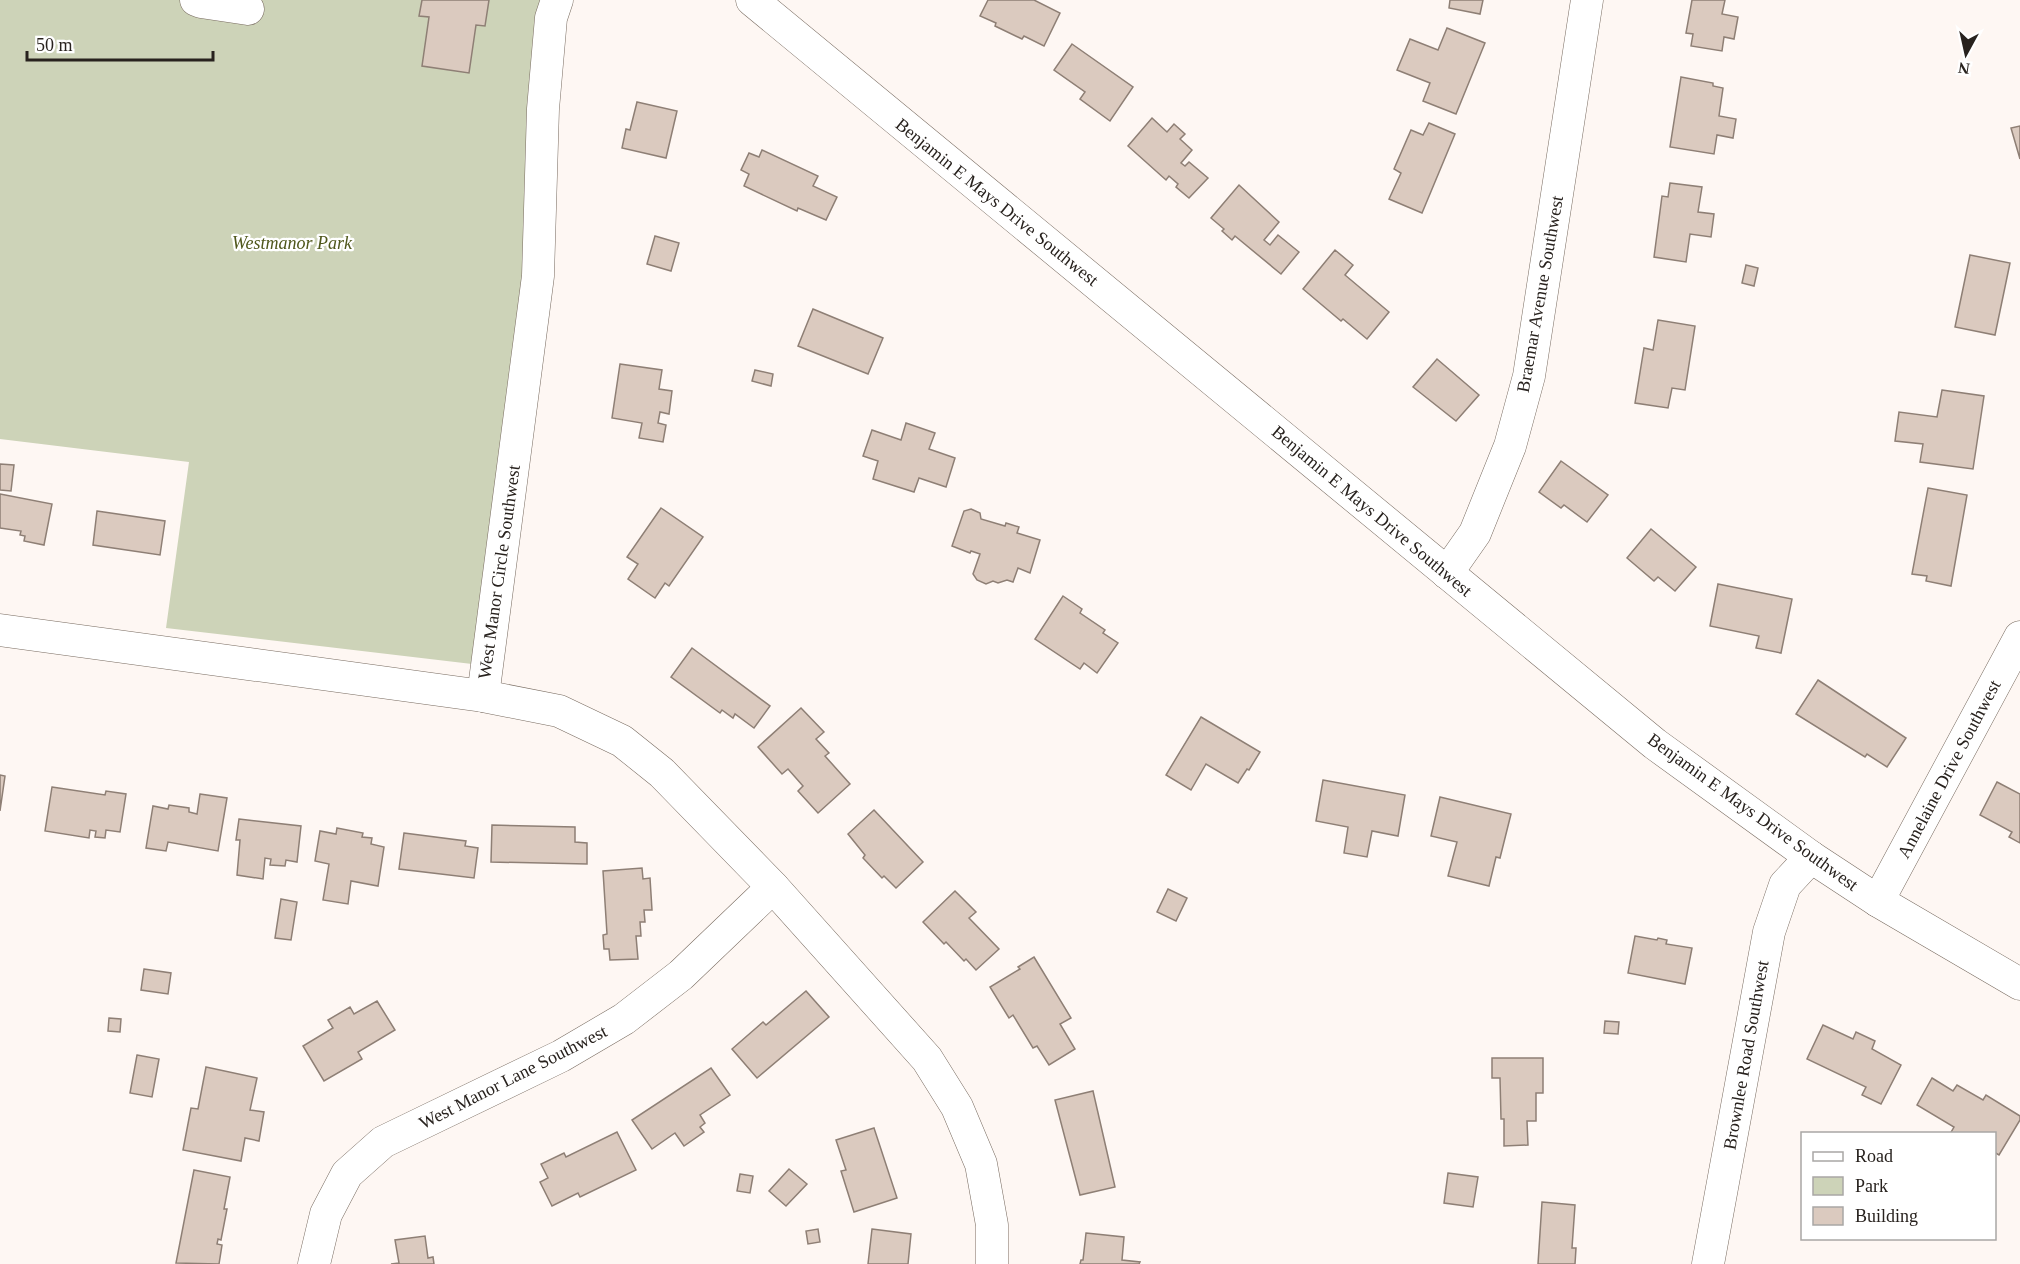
<svg xmlns="http://www.w3.org/2000/svg" width="2020" height="1264" viewBox="0 0 2020 1264" font-family="'Times New Roman',serif">
<style>
.green{fill:#cdd3b8}
.building{fill:#dbcabf;stroke:#8e7f75;stroke-width:1.5}
.lines{fill:none;stroke-linecap:round;stroke-linejoin:round}
.minor-casing{stroke:#786b60;stroke-width:33}
.minor{stroke:#fff;stroke-width:32}
.labels{text-anchor:middle;stroke-width:4.5;stroke-linejoin:round;paint-order:stroke}
.street-label{font-size:18px;fill:#28221e;stroke:#fff}
.park-label{font-size:18px;font-style:italic;fill:#4f571b;stroke:#fff}
</style>
<rect width="100%" height="100%" fill="#fef7f3"/>
<!-- green -->
<polygon class="green" points="0,0 565,0 489,666 166,628 189,462 0,439"/>
<!-- building -->
<g class="building">
<polygon points="422,0 489,0 485,26 476,25 469,73 422,66 429,17 419,16"/>
<polygon points="988,0 1034,0 1060,13 1044,46 1024,36 1022,39 995,26 996,23 980,16"/>
<polygon points="1450,0 1483,0 1480,14 1449,8"/>
<polygon points="1692,0 1725,0 1722,14 1738,17 1734,39 1724,37 1722,51 1691,46 1693,34 1686,33"/>
<polygon points="1447,28 1485,43 1456,114 1423,101 1430,83 1397,70 1410,39 1438,50"/>
<polygon points="1072,44 1133,87 1110,121 1080,99 1085,92 1054,70"/>
<polygon points="1681,77 1713,83 1713,86 1723,88 1719,116 1736,119 1733,138 1717,135 1714,154 1670,147"/>
<polygon points="637,102 677,111 666,158 622,148 626,129 630,130"/>
<polygon points="1152,118 1167,132 1174,124 1185,134 1180,139 1192,150 1181,163 1185,166 1189,162 1208,178 1189,198 1176,187 1178,184 1169,176 1166,180 1128,146"/>
<polygon points="1429,123 1455,134 1422,213 1389,199 1401,173 1394,169 1411,130 1423,135"/>
<polygon points="2020,126 2020,159 2011,128"/>
<polygon points="762,150 818,176 813,186 837,197 826,220 798,208 797,211 744,186 749,174 741,170 749,153 759,157"/>
<polygon points="1670,183 1702,187 1698,212 1714,214 1711,237 1690,234 1686,262 1654,257 1662,196 1668,197"/>
<polygon points="1239,185 1279,222 1264,240 1270,245 1278,235 1299,252 1281,274 1235,236 1232,240 1222,231 1224,229 1211,218"/>
<polygon points="655,236 679,243 671,271 647,264"/>
<polygon points="1335,250 1353,265 1345,275 1389,312 1367,339 1343,319 1341,321 1303,289"/>
<polygon points="1970,255 2010,263 1995,335 1955,327"/>
<polygon points="1746,265 1758,268 1754,286 1742,283"/>
<polygon points="813,309 883,338 868,374 798,346"/>
<polygon points="1658,320 1695,326 1685,390 1672,388 1668,408 1635,403 1644,348 1653,350"/>
<polygon points="1437,359 1479,395 1456,421 1413,387"/>
<polygon points="620,364 662,370 659,389 672,391 669,414 660,412 658,423 666,425 663,442 639,438 642,423 612,418"/>
<polygon points="755,370 773,374 771,386 752,381"/>
<polygon points="1942,390 1984,396 1973,469 1920,462 1923,444 1895,441 1899,412 1937,417"/>
<polygon points="906,423 935,433 929,449 955,458 946,487 919,478 914,492 873,479 878,461 863,456 872,430 901,440"/>
<polygon points="1561,461 1608,495 1587,522 1564,505 1561,508 1539,492"/>
<polygon points="0,464 14,465 11,491 0,490"/>
<polygon points="1928,488 1967,495 1951,586 1926,581 1927,576 1912,574"/>
<polygon points="0,494 52,504 44,545 24,541 25,536 20,535 21,531 0,528"/>
<polygon points="661,508 703,537 669,586 665,583 655,598 628,579 638,564 627,557"/>
<polygon points="971,509 980,513 981,519 1005,526 1006,523 1019,527 1017,533 1040,540 1030,573 1018,568 1013,582 1007,580 998,583 993,581 986,584 977,580 973,574 980,554 971,551 970,553 952,546 964,511"/>
<polygon points="97,511 165,521 160,555 93,545"/>
<polygon points="1651,529 1696,567 1675,591 1658,577 1654,581 1627,558"/>
<polygon points="1718,584 1792,599 1781,653 1756,648 1759,636 1710,626"/>
<polygon points="1063,596 1082,609 1080,613 1105,630 1103,633 1118,643 1097,673 1084,663 1080,669 1035,639"/>
<polygon points="692,648 770,706 754,728 735,714 733,718 722,710 720,713 671,677"/>
<polygon points="1818,680 1906,738 1887,767 1867,754 1865,757 1796,714"/>
<polygon points="801,708 824,732 816,739 829,753 825,756 850,784 818,813 798,791 803,786 788,769 782,774 758,747"/>
<polygon points="1201,717 1260,752 1249,770 1247,769 1238,783 1206,764 1191,790 1166,775"/>
<polygon points="0,775 5,776 0,811"/>
<polygon points="1323,780 1405,795 1398,836 1372,831 1367,857 1344,853 1348,827 1316,821"/>
<polygon points="1997,782 2020,794 2020,843 2009,837 2012,832 1980,815"/>
<polygon points="52,787 105,795 106,791 126,794 120,832 106,830 105,838 95,837 96,831 90,830 89,838 45,831"/>
<polygon points="200,794 227,798 218,851 168,842 166,851 146,848 153,806 168,809 169,805 189,808 189,812 197,814"/>
<polygon points="1440,797 1511,814 1500,858 1496,857 1489,886 1448,876 1457,842 1431,836"/>
<polygon points="874,810 923,862 896,888 884,876 882,878 863,858 865,855 848,834"/>
<polygon points="239,819 301,826 297,862 286,860 285,866 270,865 271,859 265,858 263,879 237,875 240,840 236,840"/>
<polygon points="492,825 575,827 575,842 587,843 587,864 491,862"/>
<polygon points="337,828 363,833 362,837 372,838 371,844 384,847 378,886 351,881 348,904 323,900 329,864 315,861 320,831 336,834"/>
<polygon points="404,833 466,841 465,846 478,848 474,878 399,869"/>
<polygon points="642,868 643,879 650,878 652,910 644,910 645,922 640,922 641,936 636,936 638,959 610,960 609,949 604,949 603,935 607,934 603,871"/>
<polygon points="1168,889 1187,898 1176,921 1157,912"/>
<polygon points="955,891 976,912 969,918 999,949 976,970 966,959 964,961 946,942 944,944 923,922"/>
<polygon points="281,899 297,902 291,940 275,938"/>
<polygon points="1635,936 1657,940 1658,938 1667,940 1666,944 1692,948 1685,984 1628,973"/>
<polygon points="1034,957 1071,1018 1060,1024 1075,1049 1049,1065 1037,1046 1033,1048 1013,1015 1009,1018 990,987 1020,969 1018,967"/>
<polygon points="144,969 171,973 168,994 141,990"/>
<polygon points="806,991 829,1017 757,1078 732,1049 763,1022 766,1025"/>
<polygon points="377,1001 395,1030 358,1052 362,1059 324,1081 303,1046 333,1028 328,1020 350,1007 354,1014"/>
<polygon points="109,1018 121,1019 120,1032 108,1031"/>
<polygon points="1605,1021 1619,1022 1618,1034 1604,1033"/>
<polygon points="1823,1025 1853,1039 1856,1032 1875,1041 1872,1049 1901,1065 1881,1104 1862,1095 1866,1087 1807,1059"/>
<polygon points="137,1055 159,1059 152,1097 130,1093"/>
<polygon points="1492,1058 1543,1058 1543,1093 1536,1093 1536,1121 1527,1121 1528,1145 1504,1146 1504,1119 1501,1119 1500,1078 1492,1078"/>
<polygon points="206,1067 257,1078 250,1110 264,1112 259,1141 245,1138 241,1161 183,1150 191,1108 198,1109"/>
<polygon points="711,1068 730,1095 700,1115 705,1123 700,1127 704,1132 684,1146 675,1133 652,1149 632,1120"/>
<polygon points="1932,1078 1953,1091 1957,1085 1983,1100 1986,1095 2020,1116 2020,1120 1999,1155 1994,1152 1994,1134 1950,1134 1954,1127 1917,1105"/>
<polygon points="1093,1091 1115,1187 1080,1195 1055,1100"/>
<polygon points="874,1128 897,1198 854,1212 841,1171 846,1170 836,1140"/>
<polygon points="617,1132 636,1170 580,1197 578,1193 552,1206 540,1182 548,1178 541,1164 564,1153 566,1157"/>
<polygon points="789,1169 807,1184 786,1206 769,1191"/>
<polygon points="194,1170 230,1177 224,1209 227,1209 221,1240 218,1239 217,1244 222,1245 219,1264 176,1263"/>
<polygon points="1448,1173 1478,1177 1473,1207 1444,1203"/>
<polygon points="740,1174 753,1176 750,1193 737,1191"/>
<polygon points="1542,1202 1575,1205 1572,1248 1576,1248 1575,1264 1538,1264"/>
<polygon points="818,1229 820,1242 808,1244 806,1231"/>
<polygon points="872,1229 911,1234 908,1264 868,1264"/>
<polygon points="1086,1233 1124,1237 1122,1260 1140,1262 1139,1264 1080,1264 1081,1260 1083,1260"/>
<polygon points="425,1236 428,1258 433,1257 434,1264 391,1264 399,1263 395,1240"/>
</g>
<g class="lines">
<defs>
<g id="minor">
<polyline points="196,0 201,2 248,9"/>
<polyline points="752,0 1655,744 1811,857 1878,901 2020,984"/>
<polyline points="1447,573 1475,533 1510,446 1529,376 1587,0"/>
<polyline points="0,630 483,696 559,711 622,741 662,773 773,887"/>
<polyline points="483,696 538,276 543,109 551,18 557,0"/>
<polyline points="1878,901 2020,637"/>
<polyline points="314,1264 326,1214 347,1174 383,1142 561,1056 624,1019 681,975 773,887 927,1059 957,1107 981,1164 992,1225 992,1264"/>
<polyline points="1708,1264 1769,932 1785,885 1811,857"/>
</g>
</defs>
<!-- minor casing -->
<use href="#minor" class="minor-casing"/>
<!-- minor -->
<use href="#minor" class="minor"/>
</g>
<g class="labels">
<!-- street labels -->
<g class="street-label">
<text transform="translate(997 202) rotate(39)" y="6">Benjamin E Mays Drive Southwest</text>
<text transform="translate(1540 294) rotate(-80)" y="6">Braemar Avenue Southwest</text>
<text transform="translate(1372 511) rotate(40)" y="6">Benjamin E Mays Drive Southwest</text>
<text transform="translate(499 572) rotate(-82)" y="6">West Manor Circle Southwest</text>
<text transform="translate(1949 769) rotate(-62)" y="6">Annelaine Drive Southwest</text>
<text transform="translate(1753 812) rotate(36)" y="6">Benjamin E Mays Drive Southwest</text>
<text transform="translate(1746 1055) rotate(-80)" y="6">Brownlee Road Southwest</text>
<text transform="translate(513 1077) rotate(-27)" y="6">West Manor Lane Southwest</text>
</g>
<!-- park labels -->
<g class="park-label">
<text x="292" y="249">Westmanor Park</text>
</g>
</g>
<!-- legend -->
<rect x="1801" y="1132" width="195" height="108" fill="#ffffff" stroke="#a9a7a5" stroke-width="1.5"/>
<rect x="1813" y="1152" width="30" height="9" fill="#ffffff" stroke="#a9a7a5" stroke-width="1.5"/>
<text x="1855" y="1162" font-size="18" fill="#28221e">Road</text>
<rect x="1813" y="1177" width="30" height="18" fill="#cdd3b8" stroke="#a9a7a5" stroke-width="1.5"/>
<text x="1855" y="1192" font-size="18" fill="#28221e">Park</text>
<rect x="1813" y="1207" width="30" height="18" fill="#dbcabf" stroke="#a9a7a5" stroke-width="1.5"/>
<text x="1855" y="1222" font-size="18" fill="#28221e">Building</text>
<!-- north arrow -->
<g transform="translate(1966 54) rotate(188)" stroke="#ffffff" stroke-width="4.5" paint-order="stroke">
<path d="M0-4.5L10 22L0 15L-10 22Z" fill="#28221e"/>
<text y="-9" font-size="16" font-weight="bold" text-anchor="middle" fill="#28221e">N</text>
</g>
<!-- scale -->
<path d="M27 51v9h186v-9" fill="none" stroke="#28221e" stroke-width="3"/>
<text x="36" y="51" font-size="18" fill="#28221e" stroke="#ffffff" stroke-width="4.5" paint-order="stroke">50 m</text>
</svg>
